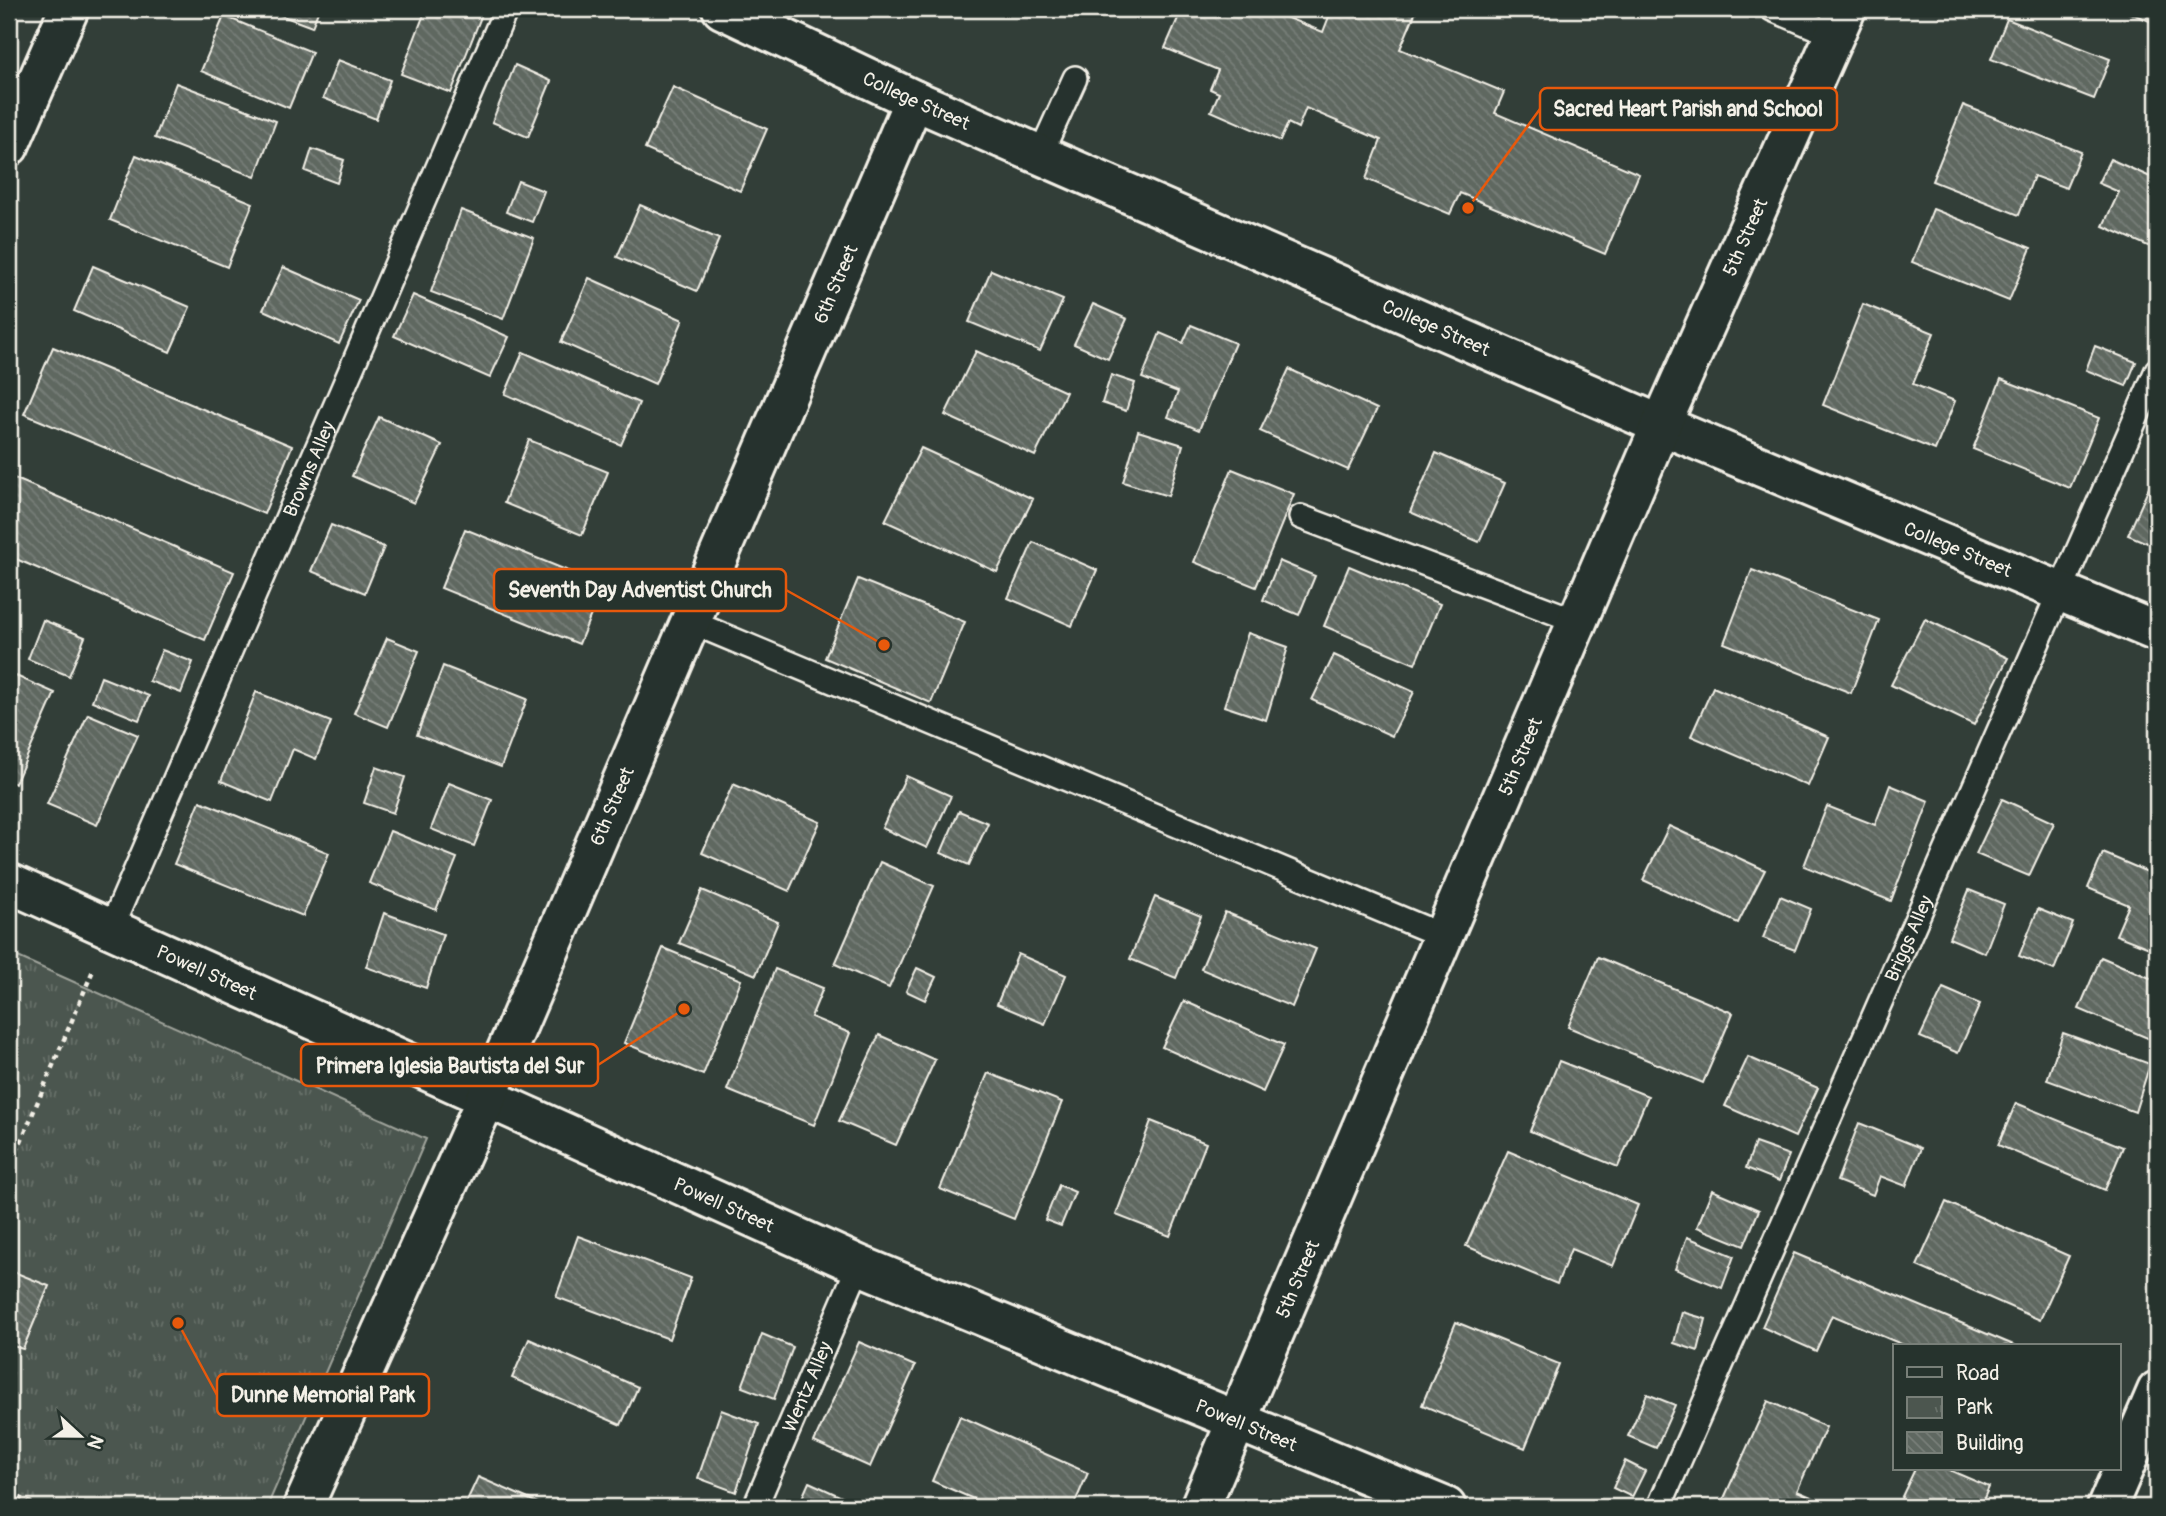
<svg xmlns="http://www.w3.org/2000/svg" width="2166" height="1516" viewBox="0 0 2166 1516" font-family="Pangolin,sans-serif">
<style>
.park{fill:url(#park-tufts);stroke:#a0a49c;stroke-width:2}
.building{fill:url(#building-back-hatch);stroke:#f4f1e8;stroke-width:2}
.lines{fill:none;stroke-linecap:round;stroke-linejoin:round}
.lane-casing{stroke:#f4f1e8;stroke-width:28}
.street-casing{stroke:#f4f1e8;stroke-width:44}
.secondary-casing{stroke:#f4f1e8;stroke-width:44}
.path{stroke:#f4f1e8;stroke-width:4.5;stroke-dasharray:5 5;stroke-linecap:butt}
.lane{stroke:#26332d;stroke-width:23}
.street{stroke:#26332d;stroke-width:38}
.secondary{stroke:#26332d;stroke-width:38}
.labels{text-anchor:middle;stroke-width:7;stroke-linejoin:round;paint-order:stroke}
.street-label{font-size:19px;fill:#f4f1e8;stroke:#26332d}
.leader{fill:none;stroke:#e8590c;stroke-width:2.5}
.callout-dot{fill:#e8590c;stroke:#26332d;stroke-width:2.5}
.callout{fill:#26332d;stroke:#e8590c;stroke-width:2.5}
.callout-label{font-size:21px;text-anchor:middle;font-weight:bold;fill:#f4f1e8}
</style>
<defs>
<pattern id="park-tufts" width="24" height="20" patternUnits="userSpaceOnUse" patternTransform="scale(1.75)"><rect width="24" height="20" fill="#4c564f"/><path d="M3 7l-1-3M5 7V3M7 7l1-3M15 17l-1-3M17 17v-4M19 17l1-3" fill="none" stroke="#666f68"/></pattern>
<pattern id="building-back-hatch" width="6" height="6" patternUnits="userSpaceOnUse" patternTransform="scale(1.75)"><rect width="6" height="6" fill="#5f6861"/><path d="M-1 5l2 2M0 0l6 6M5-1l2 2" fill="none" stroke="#777e78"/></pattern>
</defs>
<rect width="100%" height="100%" fill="#323e38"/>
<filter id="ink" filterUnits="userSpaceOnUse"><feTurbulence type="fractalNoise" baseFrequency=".0143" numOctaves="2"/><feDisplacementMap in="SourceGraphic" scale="14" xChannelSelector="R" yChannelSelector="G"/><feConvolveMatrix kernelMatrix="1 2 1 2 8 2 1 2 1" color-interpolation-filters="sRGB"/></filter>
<g filter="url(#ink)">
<!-- park -->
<polygon class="park" points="9,953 426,1139 267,1507 9,1507"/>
<!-- building -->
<g class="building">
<polygon points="264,9 319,9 312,27"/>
<polygon points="426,9 484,9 451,93 401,74"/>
<polygon points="1182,9 1265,9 1323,32 1332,9 1417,9 1400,49 1504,92 1495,113 1639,174 1605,254 1460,193 1450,214 1366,179 1381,140 1306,108 1298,128 1288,123 1280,141 1211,111 1219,93 1210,89 1218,70 1165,48"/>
<polygon points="2120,9 2157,9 2157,24"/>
<polygon points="224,16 312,52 289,108 201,71"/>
<polygon points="2007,19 2110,59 2094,99 1991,59"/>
<polygon points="338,60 390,80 376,119 323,98"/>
<polygon points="515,65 551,81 528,137 492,122"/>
<polygon points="176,83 276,121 255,177 155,138"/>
<polygon points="673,87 767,129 740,191 645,149"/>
<polygon points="1963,105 2081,152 2066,188 2034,176 2019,215 1932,181"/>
<polygon points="312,149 344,160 337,183 305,171"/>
<polygon points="136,155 253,203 227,267 110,220"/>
<polygon points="2110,159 2157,180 2157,250 2103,226 2119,192 2098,183"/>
<polygon points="518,181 544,191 532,222 506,212"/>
<polygon points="640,205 719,239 697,291 617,257"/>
<polygon points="1933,209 2031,248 2009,301 1912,262"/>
<polygon points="461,210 534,238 503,319 431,292"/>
<polygon points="93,266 190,307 170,352 74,311"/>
<polygon points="283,267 359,300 339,344 263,310"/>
<polygon points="991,270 1063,300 1040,351 969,322"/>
<polygon points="589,278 683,320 655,384 561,342"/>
<polygon points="413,295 509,337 490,378 394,336"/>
<polygon points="1093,304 1127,319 1108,359 1074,344"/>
<polygon points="1863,304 1934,333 1913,384 1955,401 1935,450 1823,405"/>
<polygon points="1191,325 1235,343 1199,430 1168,417 1178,392 1142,378 1160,333 1183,343"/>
<polygon points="2095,346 2136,362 2126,386 2086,370"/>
<polygon points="53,347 292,446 264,514 24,414"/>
<polygon points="976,351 1066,392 1035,456 945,415"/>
<polygon points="523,352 639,403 621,445 505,394"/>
<polygon points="1289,369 1377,409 1348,470 1260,431"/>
<polygon points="1111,375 1135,383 1126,411 1102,403"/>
<polygon points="2001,379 2099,418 2070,488 1973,449"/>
<polygon points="379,417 442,445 414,503 352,476"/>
<polygon points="1138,431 1183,445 1168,496 1123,482"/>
<polygon points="529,440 608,472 582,535 504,503"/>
<polygon points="921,448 1033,499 997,572 885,521"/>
<polygon points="1436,453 1505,483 1479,542 1410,512"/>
<polygon points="1232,469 1294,494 1256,587 1194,562"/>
<polygon points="9,476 234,572 205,640 9,556"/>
<polygon points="2151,483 2157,486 2157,547 2128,535"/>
<polygon points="331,525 384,547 365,593 311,571"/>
<polygon points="465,529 603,585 579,644 441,588"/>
<polygon points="1033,542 1097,570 1072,626 1008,598"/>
<polygon points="1279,561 1315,576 1299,615 1263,600"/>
<polygon points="1349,566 1440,604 1415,664 1324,626"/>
<polygon points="1752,570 1879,620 1851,693 1724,643"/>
<polygon points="858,579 965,622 931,703 825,658"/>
<polygon points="1925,619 2008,658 1974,725 1891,685"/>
<polygon points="43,620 85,637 69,676 28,659"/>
<polygon points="1248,633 1288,647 1266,720 1224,706"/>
<polygon points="387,638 419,651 388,727 354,713"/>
<polygon points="162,650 193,662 181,693 149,681"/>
<polygon points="1334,655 1414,692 1392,736 1312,700"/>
<polygon points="443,666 527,699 501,767 417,735"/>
<polygon points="9,673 55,693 15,784 9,781"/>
<polygon points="101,677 149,696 139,720 92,701"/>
<polygon points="1713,687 1829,737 1808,786 1691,736"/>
<polygon points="256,692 331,722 316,759 293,749 272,802 221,781"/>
<polygon points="88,714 138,735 97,825 47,804"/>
<polygon points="376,767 405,777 393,813 364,803"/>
<polygon points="906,776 951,796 927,848 882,828"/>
<polygon points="449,783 492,800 474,846 431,829"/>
<polygon points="733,784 820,822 789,891 702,853"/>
<polygon points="1890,785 1929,801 1891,901 1804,866 1827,806 1875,825"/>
<polygon points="2002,799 2054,823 2029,876 1976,854"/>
<polygon points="200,801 329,853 303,916 174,864"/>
<polygon points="959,811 988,823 969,865 941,853"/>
<polygon points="1669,826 1765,870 1738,923 1643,880"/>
<polygon points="390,831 457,858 436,910 369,883"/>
<polygon points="2103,853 2157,876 2157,951 2116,935 2129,905 2088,888"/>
<polygon points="880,862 934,886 889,988 835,964"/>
<polygon points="702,890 778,922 756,975 679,943"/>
<polygon points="1969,890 2004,904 1985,953 1949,938"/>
<polygon points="1780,896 1811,909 1795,950 1763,938"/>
<polygon points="1155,897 1201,916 1176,978 1130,959"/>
<polygon points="2038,909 2073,923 2054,970 2019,956"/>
<polygon points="1225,912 1316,949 1292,1007 1201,969"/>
<polygon points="384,913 443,934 426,988 366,967"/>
<polygon points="663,948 741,980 703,1075 624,1043"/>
<polygon points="1018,954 1066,975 1045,1024 997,1004"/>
<polygon points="1598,957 1733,1013 1703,1083 1568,1027"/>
<polygon points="2101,957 2157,981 2157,1042 2079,1009"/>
<polygon points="917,968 936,977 925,1000 906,991"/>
<polygon points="775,969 823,988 811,1017 850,1033 814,1125 727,1090"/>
<polygon points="1943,988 1980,1004 1958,1053 1920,1037"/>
<polygon points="1184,1001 1284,1045 1263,1092 1162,1047"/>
<polygon points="2063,1033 2150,1064 2135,1112 2047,1080"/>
<polygon points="879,1035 935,1060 896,1145 839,1121"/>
<polygon points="1748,1057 1818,1088 1795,1137 1725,1106"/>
<polygon points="1559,1061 1648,1096 1618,1167 1530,1131"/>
<polygon points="988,1073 1062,1102 1014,1219 940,1189"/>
<polygon points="2016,1103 2123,1147 2105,1190 1998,1145"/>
<polygon points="1151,1121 1206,1143 1170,1236 1116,1215"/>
<polygon points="1859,1123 1921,1148 1906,1186 1880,1176 1873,1195 1837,1181"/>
<polygon points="1755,1143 1789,1155 1779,1181 1746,1168"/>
<polygon points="1508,1151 1638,1205 1613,1266 1571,1249 1557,1284 1466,1246"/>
<polygon points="1059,1185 1075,1192 1061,1226 1045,1220"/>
<polygon points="1712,1190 1759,1210 1744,1246 1697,1227"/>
<polygon points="1946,1202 2069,1256 2040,1320 1917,1266"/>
<polygon points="578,1236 691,1278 669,1339 556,1297"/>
<polygon points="1687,1237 1734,1256 1722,1288 1675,1269"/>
<polygon points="1794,1253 2016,1346 1906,1346 1832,1315 1816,1351 1762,1327"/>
<polygon points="9,1270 49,1286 23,1349 9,1345"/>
<polygon points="1682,1312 1706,1319 1698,1351 1674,1343"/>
<polygon points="1456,1322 1559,1364 1525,1448 1422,1405"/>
<polygon points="762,1334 793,1347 774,1399 742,1387"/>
<polygon points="529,1339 638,1387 621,1425 512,1378"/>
<polygon points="859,1342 915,1366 870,1467 814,1442"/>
<polygon points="1647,1394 1675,1405 1656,1448 1628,1436"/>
<polygon points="1768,1401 1826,1427 1797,1491 1823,1502 1820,1507 1720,1507"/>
<polygon points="721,1410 759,1424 736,1492 698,1478"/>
<polygon points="960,1416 1088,1473 1073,1507 992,1507 932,1481"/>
<polygon points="1625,1461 1645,1471 1632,1497 1613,1488"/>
<polygon points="1915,1469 1947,1469 1989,1487 1980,1507 1897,1507"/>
<polygon points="478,1477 547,1507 464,1507"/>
<polygon points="809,1482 855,1503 854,1507 798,1507"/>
</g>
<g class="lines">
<defs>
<g id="lane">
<polyline points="1772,9 1834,35"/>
<polyline points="1040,155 1075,78"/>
<polyline points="1301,517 1577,621"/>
<polyline points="691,622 1443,936"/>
<path id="s1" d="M 111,928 L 506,9"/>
<path id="s2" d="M 755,1507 L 859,1265"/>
<path id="s3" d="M 1659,1507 L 2157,370"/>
</g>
<g id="street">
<path id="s4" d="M 722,9 L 914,100 L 1661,425 L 2157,632"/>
<polyline points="9,146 69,9"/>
<path id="s5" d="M 9,883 L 859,1265 L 1446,1507"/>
<path id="s6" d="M 303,1507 L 486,1099 L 914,100"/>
<path id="s7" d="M 1200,1507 L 1661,425 L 1846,9"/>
</g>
<polyline id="secondary" points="2107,1507 2157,1391"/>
</defs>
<!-- lane casing -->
<use href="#lane" class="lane-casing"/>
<!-- street casing -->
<use href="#street" class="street-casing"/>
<!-- secondary casing -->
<use href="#secondary" class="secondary-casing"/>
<!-- path -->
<g class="path">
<polyline points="9,1170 94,968"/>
<polyline points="9,1493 41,1507"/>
</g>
<!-- lane -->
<use href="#lane" class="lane"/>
<!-- street -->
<use href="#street" class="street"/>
<!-- secondary -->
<use href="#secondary" class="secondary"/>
</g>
</g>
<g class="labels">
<!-- street labels -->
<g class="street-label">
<text dy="7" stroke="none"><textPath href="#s4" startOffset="215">College Street</textPath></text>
<text dy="7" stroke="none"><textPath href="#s7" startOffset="1382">5th Street</textPath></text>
<text dy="7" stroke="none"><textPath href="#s6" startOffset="1334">6th Street</textPath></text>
<text dy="7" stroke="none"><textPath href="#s4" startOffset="782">College Street</textPath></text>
<text dy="7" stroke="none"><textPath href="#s1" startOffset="500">Browns Alley</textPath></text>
<text dy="7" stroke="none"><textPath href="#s4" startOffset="1349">College Street</textPath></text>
<text dy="7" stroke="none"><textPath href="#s7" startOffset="816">5th Street</textPath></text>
<text dy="7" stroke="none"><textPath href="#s6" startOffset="766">6th Street</textPath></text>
<text dy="7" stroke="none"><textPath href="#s3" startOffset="621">Briggs Alley</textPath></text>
<text dy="7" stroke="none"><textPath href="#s5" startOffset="217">Powell Street</textPath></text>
<text dy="7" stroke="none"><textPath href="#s5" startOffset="784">Powell Street</textPath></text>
<text dy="7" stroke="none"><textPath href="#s7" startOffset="248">5th Street</textPath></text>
<text dy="7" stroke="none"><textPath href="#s2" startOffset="131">Wentz Alley</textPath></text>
<text dy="7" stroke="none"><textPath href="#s5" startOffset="1351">Powell Street</textPath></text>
</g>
</g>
<!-- callouts -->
<path class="leader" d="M1468 208L1540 109M884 645L786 590M684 1009L598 1065M178 1323L217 1395"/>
<g class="callout-dot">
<circle cx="1468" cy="208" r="7"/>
<circle cx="884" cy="645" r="7"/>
<circle cx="684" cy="1009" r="7"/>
<circle cx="178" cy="1323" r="7"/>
</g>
<g class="callout">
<rect x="1540" y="88" width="297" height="42" rx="7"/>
<rect x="494" y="569" width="292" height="42" rx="7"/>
<rect x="301" y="1044" width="297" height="42" rx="7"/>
<rect x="217" y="1374" width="212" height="42" rx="7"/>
</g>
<g class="callout-label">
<text x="1688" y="116">Sacred Heart Parish and School</text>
<text x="640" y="597">Seventh Day Adventist Church</text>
<text x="450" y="1073">Primera Iglesia Bautista del Sur</text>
<text x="323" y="1402">Dunne Memorial Park</text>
</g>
<!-- margin -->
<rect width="2166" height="1516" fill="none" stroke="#26332d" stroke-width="35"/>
<rect x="18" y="18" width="2131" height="1481" fill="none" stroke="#f4f1e8" stroke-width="2.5" filter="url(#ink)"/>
<!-- legend -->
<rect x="1893" y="1344" width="228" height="126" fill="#26332d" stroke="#787f78" stroke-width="2"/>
<rect x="1907" y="1367" width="35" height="10" fill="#26332d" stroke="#787f78" stroke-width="2"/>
<text x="1956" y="1380" font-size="21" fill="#f4f1e8">Road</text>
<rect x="1907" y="1397" width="35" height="21" fill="url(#park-tufts)" stroke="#787f78" stroke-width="2"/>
<text x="1956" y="1414" font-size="21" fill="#f4f1e8">Park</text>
<rect x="1907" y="1432" width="35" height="21" fill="url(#building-back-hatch)" stroke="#787f78" stroke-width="2"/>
<text x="1956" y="1450" font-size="21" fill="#f4f1e8">Building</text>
<!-- north arrow -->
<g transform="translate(80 1436) rotate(112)" stroke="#26332d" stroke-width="5" paint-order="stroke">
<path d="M0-5L12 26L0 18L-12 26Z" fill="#f4f1e8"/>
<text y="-10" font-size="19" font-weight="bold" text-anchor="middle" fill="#f4f1e8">N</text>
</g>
</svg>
